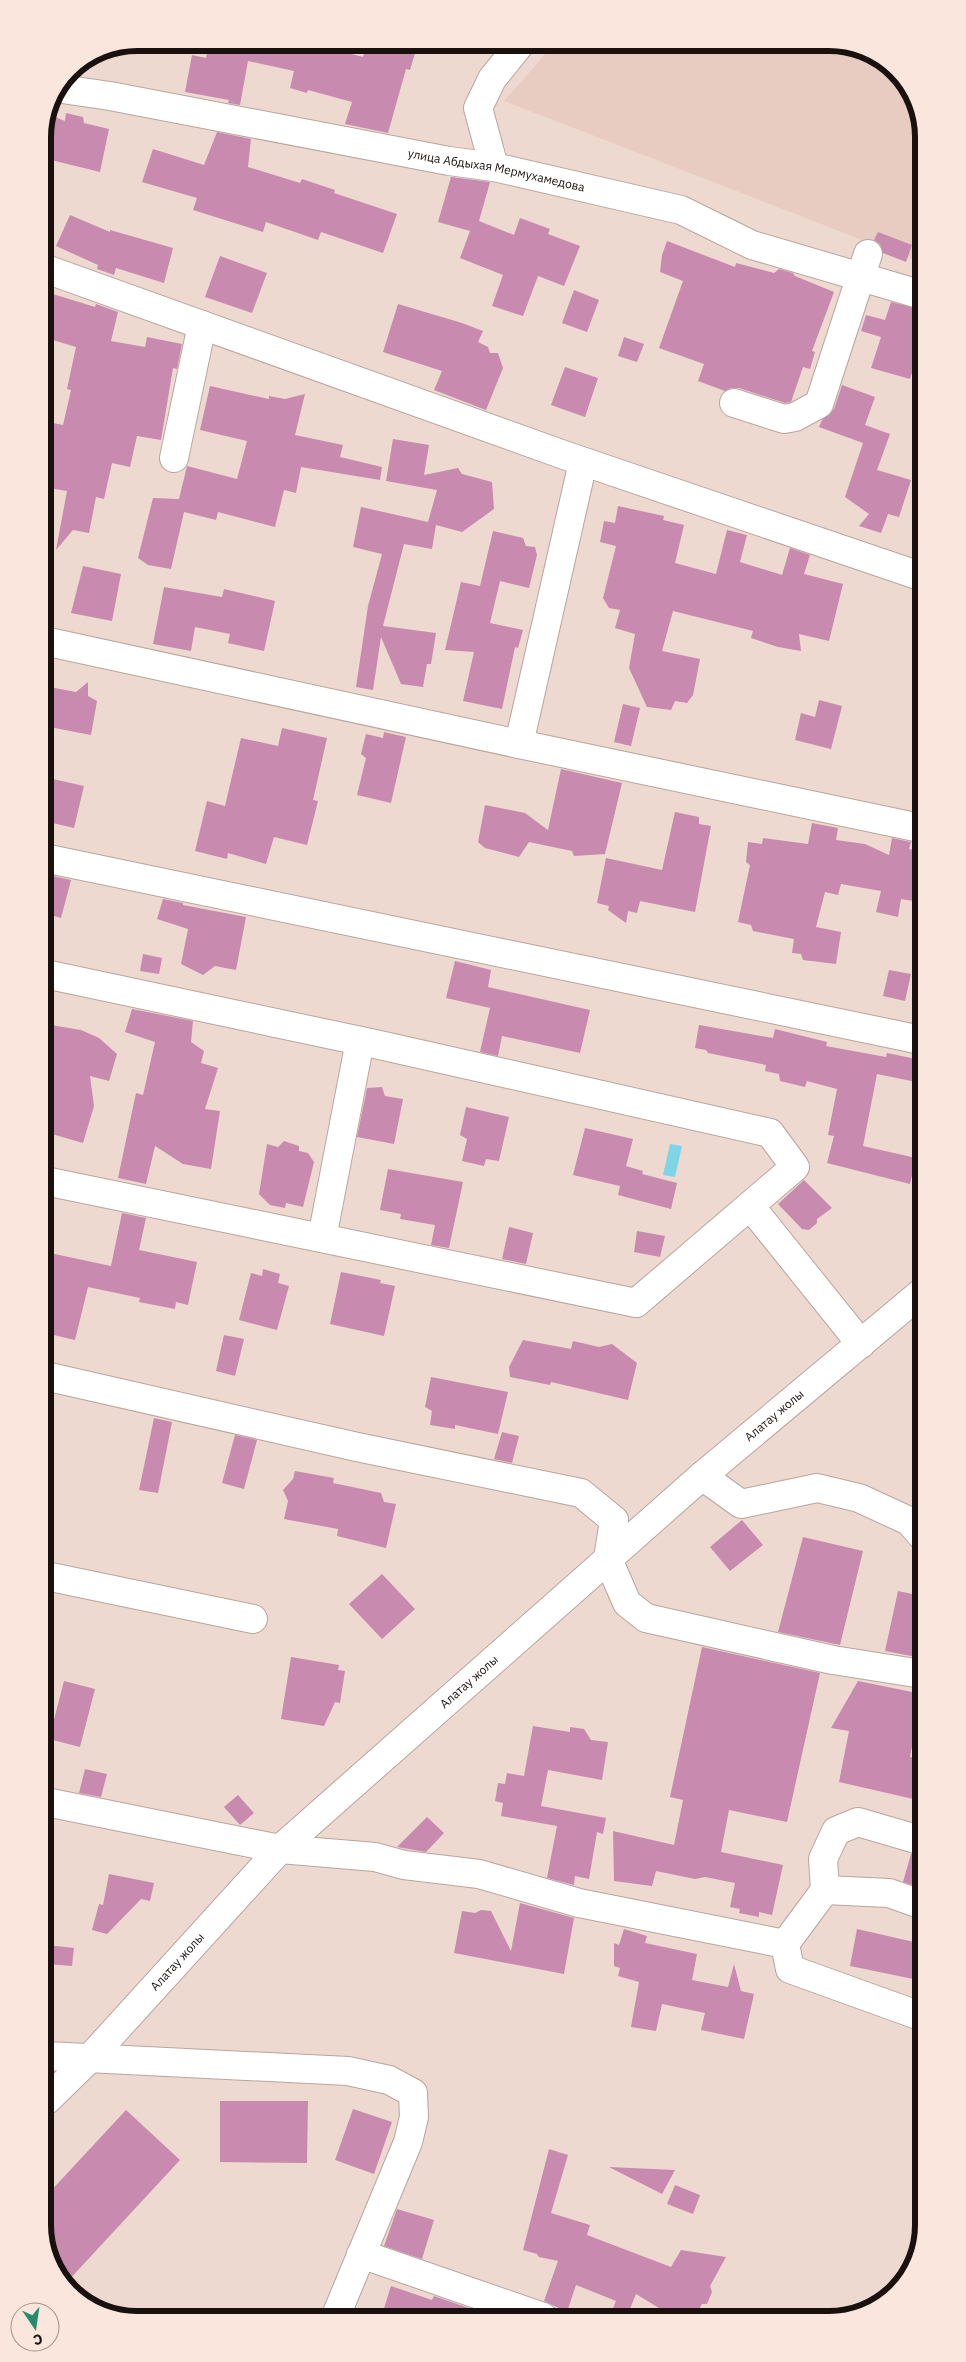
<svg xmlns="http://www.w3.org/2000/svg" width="966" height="2362" viewBox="0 0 966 2362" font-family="'IBM Plex Sans',sans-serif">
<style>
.built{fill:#e9ccc1}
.water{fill:#7dd5e6}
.building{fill:#c88aae}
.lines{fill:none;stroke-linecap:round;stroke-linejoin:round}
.minor-casing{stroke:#b9a59d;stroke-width:30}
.major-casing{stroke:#b9a59d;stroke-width:30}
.minor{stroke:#fff;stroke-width:28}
.major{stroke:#fff;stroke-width:28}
.labels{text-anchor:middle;stroke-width:4.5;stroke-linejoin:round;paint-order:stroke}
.street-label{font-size:12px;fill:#18110e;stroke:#fbe6de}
.rim{fill:none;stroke:#18110e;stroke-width:6}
</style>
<rect width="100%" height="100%" fill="#eed9d1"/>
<!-- built -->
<polygon class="built" points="555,43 835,43 887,62 919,107 919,262 504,101"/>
<!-- water -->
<polygon class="water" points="670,1144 682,1146 675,1177 663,1175"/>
<!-- building -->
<g class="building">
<polygon points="209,43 311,43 363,57 368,43 418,43 410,70 406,69 388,133 345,124 352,102 308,90 307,93 290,88 294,71 248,61 240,105 228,103 229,100 185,92 192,55 206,58"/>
<polygon points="66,113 83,117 84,123 109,129 100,172 43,158 43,132 50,115 65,121"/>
<polygon points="217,132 251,139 248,167 300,183 302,179 335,190 334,193 397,214 383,253 321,232 318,240 266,222 263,232 193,210 197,198 142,182 153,149 204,165"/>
<polygon points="451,177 490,182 479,221 514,235 520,218 550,229 548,234 580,246 564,286 538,276 523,316 492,306 503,275 460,258 470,231 438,222"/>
<polygon points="70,215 110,232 110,230 173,248 164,283 116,268 114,275 97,269 98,265 56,246"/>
<polygon points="878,232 912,245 906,262 883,253 880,244 874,240"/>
<polygon points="667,241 735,267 736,263 774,273 779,269 793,273 795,276 834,292 812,351 815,352 810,369 803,367 791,402 785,403 739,388 731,388 725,391 698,381 704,364 659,348 683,281 660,272 662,255"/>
<polygon points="220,256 267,273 252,313 205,297"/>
<polygon points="574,290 599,300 587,332 562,323"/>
<polygon points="43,291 95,307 96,304 118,312 111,341 145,347 147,337 182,344 177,369 173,368 161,440 137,436 130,467 112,463 104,499 96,497 89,533 73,530 56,550 67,491 43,487 43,470 49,442 43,441 43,421 63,425 71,390 67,389 76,347 43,337"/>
<polygon points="891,302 919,309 919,350 910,379 871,368 881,337 861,331 866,315 885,320"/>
<polygon points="398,304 462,323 483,331 478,342 488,347 490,353 498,353 503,368 486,410 434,390 442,371 383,352"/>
<polygon points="624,337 644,344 637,362 618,356"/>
<polygon points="565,367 598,378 585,417 551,405"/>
<polygon points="842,385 875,397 865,425 890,434 877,470 911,480 899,517 888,514 881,533 859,526 869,514 845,497 863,443 819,427 822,420 834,409"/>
<polygon points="210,386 269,399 269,396 285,399 305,394 295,435 343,445 340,457 382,467 380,480 301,467 296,493 284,490 275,527 218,512 216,520 184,512 171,569 148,565 138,558 153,498 179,499 187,466 237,479 247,441 200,430"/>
<polygon points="393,439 429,445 424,475 458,468 462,474 492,482 494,509 462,532 436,525 432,549 404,544 383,626 436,633 431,664 427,664 423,687 401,684 381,637 373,690 356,687 368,606 382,554 353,547 361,507 428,522 437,490 386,481"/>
<polygon points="618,506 664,516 663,520 684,525 675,563 716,574 727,530 747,535 740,562 782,575 790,548 810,555 804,574 843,584 829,641 799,634 801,651 778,647 751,638 753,631 673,611 662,651 700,659 693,695 687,703 675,701 671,710 647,707 629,668 635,634 615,628 620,610 609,608 603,598 616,546 600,542 604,521 615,523"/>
<polygon points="493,531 523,538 526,546 535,547 537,555 529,588 500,581 490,623 523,630 518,648 515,647 502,709 463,701 474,652 445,650 461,582 480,586"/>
<polygon points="83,566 121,574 112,621 71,613"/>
<polygon points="164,587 222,597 224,589 275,601 264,651 228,643 230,634 195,627 191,651 153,644"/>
<polygon points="88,682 88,696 97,701 91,735 44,726 44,686 76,692"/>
<polygon points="819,700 842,706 831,749 795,740 801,713 815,717"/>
<polygon points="623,704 640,708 631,746 614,742"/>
<polygon points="282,728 327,738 313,800 318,801 307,845 274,837 266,864 228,853 227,859 195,851 207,801 225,806 241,738 278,746"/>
<polygon points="384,732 406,737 391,803 357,795 366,758 361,754 366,734 383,738"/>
<polygon points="561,769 622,783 605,854 574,856 572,851 529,842 519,857 485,848 478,842 485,805 525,813 548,830"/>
<polygon points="44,777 84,786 74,828 44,821"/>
<polygon points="675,812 699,817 699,824 711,826 695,912 640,901 637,913 628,911 626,923 608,910 609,906 597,903 606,858 662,870"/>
<polygon points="812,823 838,828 836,840 865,844 889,855 892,838 911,842 909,849 920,851 920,902 901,899 898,917 876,912 881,891 841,884 838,895 825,892 816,927 841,932 836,964 803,960 801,954 792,953 794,939 753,931 751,925 738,922 750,865 746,862 748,842 762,844 763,838 808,844"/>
<polygon points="44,874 71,880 61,918 44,913"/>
<polygon points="163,899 183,903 183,905 246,917 236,970 215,966 203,975 181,964 188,929 157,919"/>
<polygon points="143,954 162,958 159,974 140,971"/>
<polygon points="455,961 491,970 488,987 590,1010 580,1053 502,1036 498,1056 480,1052 490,1008 446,998"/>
<polygon points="889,970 911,974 905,1001 883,996"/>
<polygon points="132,1009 193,1021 191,1042 204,1051 201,1063 218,1068 205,1109 220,1111 211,1169 183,1164 155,1146 146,1184 118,1178 136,1093 143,1095 155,1042 125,1032"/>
<polygon points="45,1024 81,1030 99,1038 117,1054 109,1081 90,1076 94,1106 83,1143 45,1132"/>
<polygon points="699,1025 773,1038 775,1029 827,1042 826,1046 886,1057 887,1053 921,1060 921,1083 877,1074 863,1146 916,1158 910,1184 827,1163 834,1136 828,1135 837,1089 807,1081 805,1087 780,1081 779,1074 765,1071 766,1065 708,1053 706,1050 695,1048"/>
<polygon points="382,1087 385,1096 403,1099 394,1144 357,1137 367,1088"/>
<polygon points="466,1107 509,1117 499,1161 486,1159 484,1166 462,1161 467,1139 460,1135"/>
<polygon points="585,1128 633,1139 626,1166 643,1171 642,1174 677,1183 671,1209 618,1195 620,1186 573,1175"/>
<polygon points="284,1141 299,1146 299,1151 308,1153 314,1162 303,1207 286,1203 285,1208 270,1205 259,1194 267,1144 278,1147"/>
<polygon points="388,1169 463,1182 449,1248 431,1245 435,1225 400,1219 401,1214 380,1210"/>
<polygon points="804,1180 832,1208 817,1219 817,1223 809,1230 802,1229 778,1204"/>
<polygon points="122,1213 146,1218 139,1250 197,1262 188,1305 176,1302 175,1309 139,1302 140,1298 88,1287 75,1340 45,1333 45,1252 111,1266"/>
<polygon points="509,1227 533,1233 526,1264 502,1259"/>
<polygon points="637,1231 665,1236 660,1257 634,1252"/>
<polygon points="263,1269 280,1274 278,1283 289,1286 277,1330 239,1320 251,1273 262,1276"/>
<polygon points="341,1272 381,1280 380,1283 395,1286 384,1336 330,1324"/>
<polygon points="224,1335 244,1339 235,1376 216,1371"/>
<polygon points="523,1340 571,1349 573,1341 599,1347 612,1344 637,1363 628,1400 551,1382 550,1385 510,1377 509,1367"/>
<polygon points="431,1377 508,1392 498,1434 455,1425 455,1429 430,1425 432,1411 425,1407"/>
<polygon points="154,1418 172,1422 158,1493 139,1490"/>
<polygon points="502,1432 519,1436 512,1463 494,1459"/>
<polygon points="235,1435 257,1440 244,1489 222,1483"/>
<polygon points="295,1471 334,1478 333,1483 381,1493 384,1502 396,1504 386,1548 337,1536 338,1529 284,1519 288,1501 283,1490 293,1479"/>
<polygon points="742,1520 763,1545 730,1571 710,1547"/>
<polygon points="803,1537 863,1551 840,1645 778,1632"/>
<polygon points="382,1574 415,1609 382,1639 349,1604"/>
<polygon points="898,1591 922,1596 922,1658 885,1651"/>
<polygon points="702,1647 820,1673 787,1822 729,1810 721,1852 783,1865 772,1915 759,1912 759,1917 739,1913 740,1909 730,1907 735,1883 705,1877 695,1879 656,1871 652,1886 614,1881 613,1831 674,1845 683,1800 670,1797"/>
<polygon points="291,1657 339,1665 338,1670 345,1671 340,1703 335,1702 324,1726 281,1719"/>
<polygon points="64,1681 95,1689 80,1747 49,1739"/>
<polygon points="858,1681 922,1694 910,1757 922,1759 922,1801 839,1782 849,1731 831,1728"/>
<polygon points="533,1726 570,1732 570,1727 584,1729 591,1740 608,1742 602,1780 548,1770 541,1806 606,1818 603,1834 597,1832 589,1879 575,1876 574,1885 547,1878 557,1826 501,1816 503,1803 495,1801 498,1783 505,1784 507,1773 524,1776"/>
<polygon points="85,1769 107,1774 101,1797 79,1793"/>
<polygon points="238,1795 254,1813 240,1825 224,1807"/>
<polygon points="427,1817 444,1833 426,1852 397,1847"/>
<polygon points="911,1854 923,1856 923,1888 903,1882"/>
<polygon points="109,1874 154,1883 150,1901 141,1899 107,1934 92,1930 99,1904 103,1905"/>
<polygon points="520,1903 574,1918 564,1974 454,1953 462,1911 475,1913 481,1910 491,1911 511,1951"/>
<polygon points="624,1929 647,1936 645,1943 697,1954 692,1980 728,1987 734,1964 741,1991 754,1994 744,2039 701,2030 705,2013 662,2004 656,2031 631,2027 639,1982 618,1976 620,1968 614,1966 614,1943 619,1945"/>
<polygon points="857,1929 923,1944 923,1981 850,1966"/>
<polygon points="47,1945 74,1948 72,1966 47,1964"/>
<polygon points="220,2101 308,2101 307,2163 220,2162"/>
<polygon points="353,2109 392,2122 374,2174 335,2160"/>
<polygon points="126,2110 180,2160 67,2282 47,2255 47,2195"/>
<polygon points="549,2149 568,2155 551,2213 590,2225 587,2235 671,2267 681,2250 726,2257 710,2286 712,2292 707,2304 702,2304 695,2316 672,2316 636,2294 627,2316 610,2316 616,2301 576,2285 567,2312 544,2301 558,2261 539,2257 537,2254 523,2250"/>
<polygon points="609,2167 675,2170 662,2194"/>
<polygon points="675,2185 700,2195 693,2214 667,2204"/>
<polygon points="397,2209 434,2220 422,2259 384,2246"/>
<polygon points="391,2286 432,2300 434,2296 495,2317 381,2318"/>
</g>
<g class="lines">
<defs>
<g id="minor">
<path id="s1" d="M 62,89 L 110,96 L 449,161 L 494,167 L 681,210 L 752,245 L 919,294"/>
<polyline points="494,167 478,108 492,79 521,43"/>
<polyline points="43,268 564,455 920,576"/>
<polyline points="734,403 784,419 795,417 819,404 868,254"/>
<polyline points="174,458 202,325"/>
<polyline points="44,641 519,744 920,828"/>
<polyline points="519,744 583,462"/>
<polyline points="44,858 921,1040"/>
<polyline points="45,974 375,1044 770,1133 795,1167 636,1303 45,1181"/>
<polyline points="751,1207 861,1344"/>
<polyline points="322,1238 360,1041"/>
<polyline points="45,1376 357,1447 581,1493 614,1520 608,1559 627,1603 646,1618 833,1660 922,1674"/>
<polyline points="702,1476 741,1504 817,1488 859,1498 909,1521 922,1536"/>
<polyline points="46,1576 253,1619"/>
<polyline points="46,1802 280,1849 375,1857 404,1865 479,1874 579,1903 785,1944 825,1890 823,1859 836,1831 858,1822 923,1841"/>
<polyline points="825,1890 889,1893 923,1905"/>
<polyline points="785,1944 790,1969 923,2017"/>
<polyline points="47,2056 348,2071 389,2080 413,2093 414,2117 408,2142 335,2318"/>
<polyline points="361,2254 543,2317"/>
</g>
<g id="major">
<path id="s2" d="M 47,2100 L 90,2058 L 280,1849 L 702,1476 L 921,1293"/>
</g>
</defs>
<!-- minor casing -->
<use href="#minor" class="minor-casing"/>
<!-- major casing -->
<use href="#major" class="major-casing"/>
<!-- minor -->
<use href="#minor" class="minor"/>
<!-- major -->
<use href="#major" class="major"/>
</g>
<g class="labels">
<!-- street labels -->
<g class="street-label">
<text dy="4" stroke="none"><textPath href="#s1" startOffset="442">улица Абдыхая Мермухамедова</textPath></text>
<text dy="4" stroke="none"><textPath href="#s2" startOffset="1000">Алатау жолы</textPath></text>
<text dy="4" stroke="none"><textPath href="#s2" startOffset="595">Алатау жолы</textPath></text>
<text dy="4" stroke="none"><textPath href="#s2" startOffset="190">Алатау жолы</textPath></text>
</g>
</g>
<!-- crop -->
<path d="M0 0H966V2362H0ZM137 51H829A86 86 0 0 1 915 137V2225A86 86 0 0 1 829 2311H137A86 86 0 0 1 51 2225V137A86 86 0 0 1 137 51Z" fill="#fbe6de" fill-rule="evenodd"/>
<path class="rim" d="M137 51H829A86 86 0 0 1 915 137V2225A86 86 0 0 1 829 2311H137A86 86 0 0 1 51 2225V137A86 86 0 0 1 137 51Z"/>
<!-- north arrow -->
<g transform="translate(35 2327) rotate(167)"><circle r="24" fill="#fbe6de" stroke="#a0918b"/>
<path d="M0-4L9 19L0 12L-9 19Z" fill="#268d6a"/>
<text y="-8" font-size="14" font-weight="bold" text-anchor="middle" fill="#18110e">С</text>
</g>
</svg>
